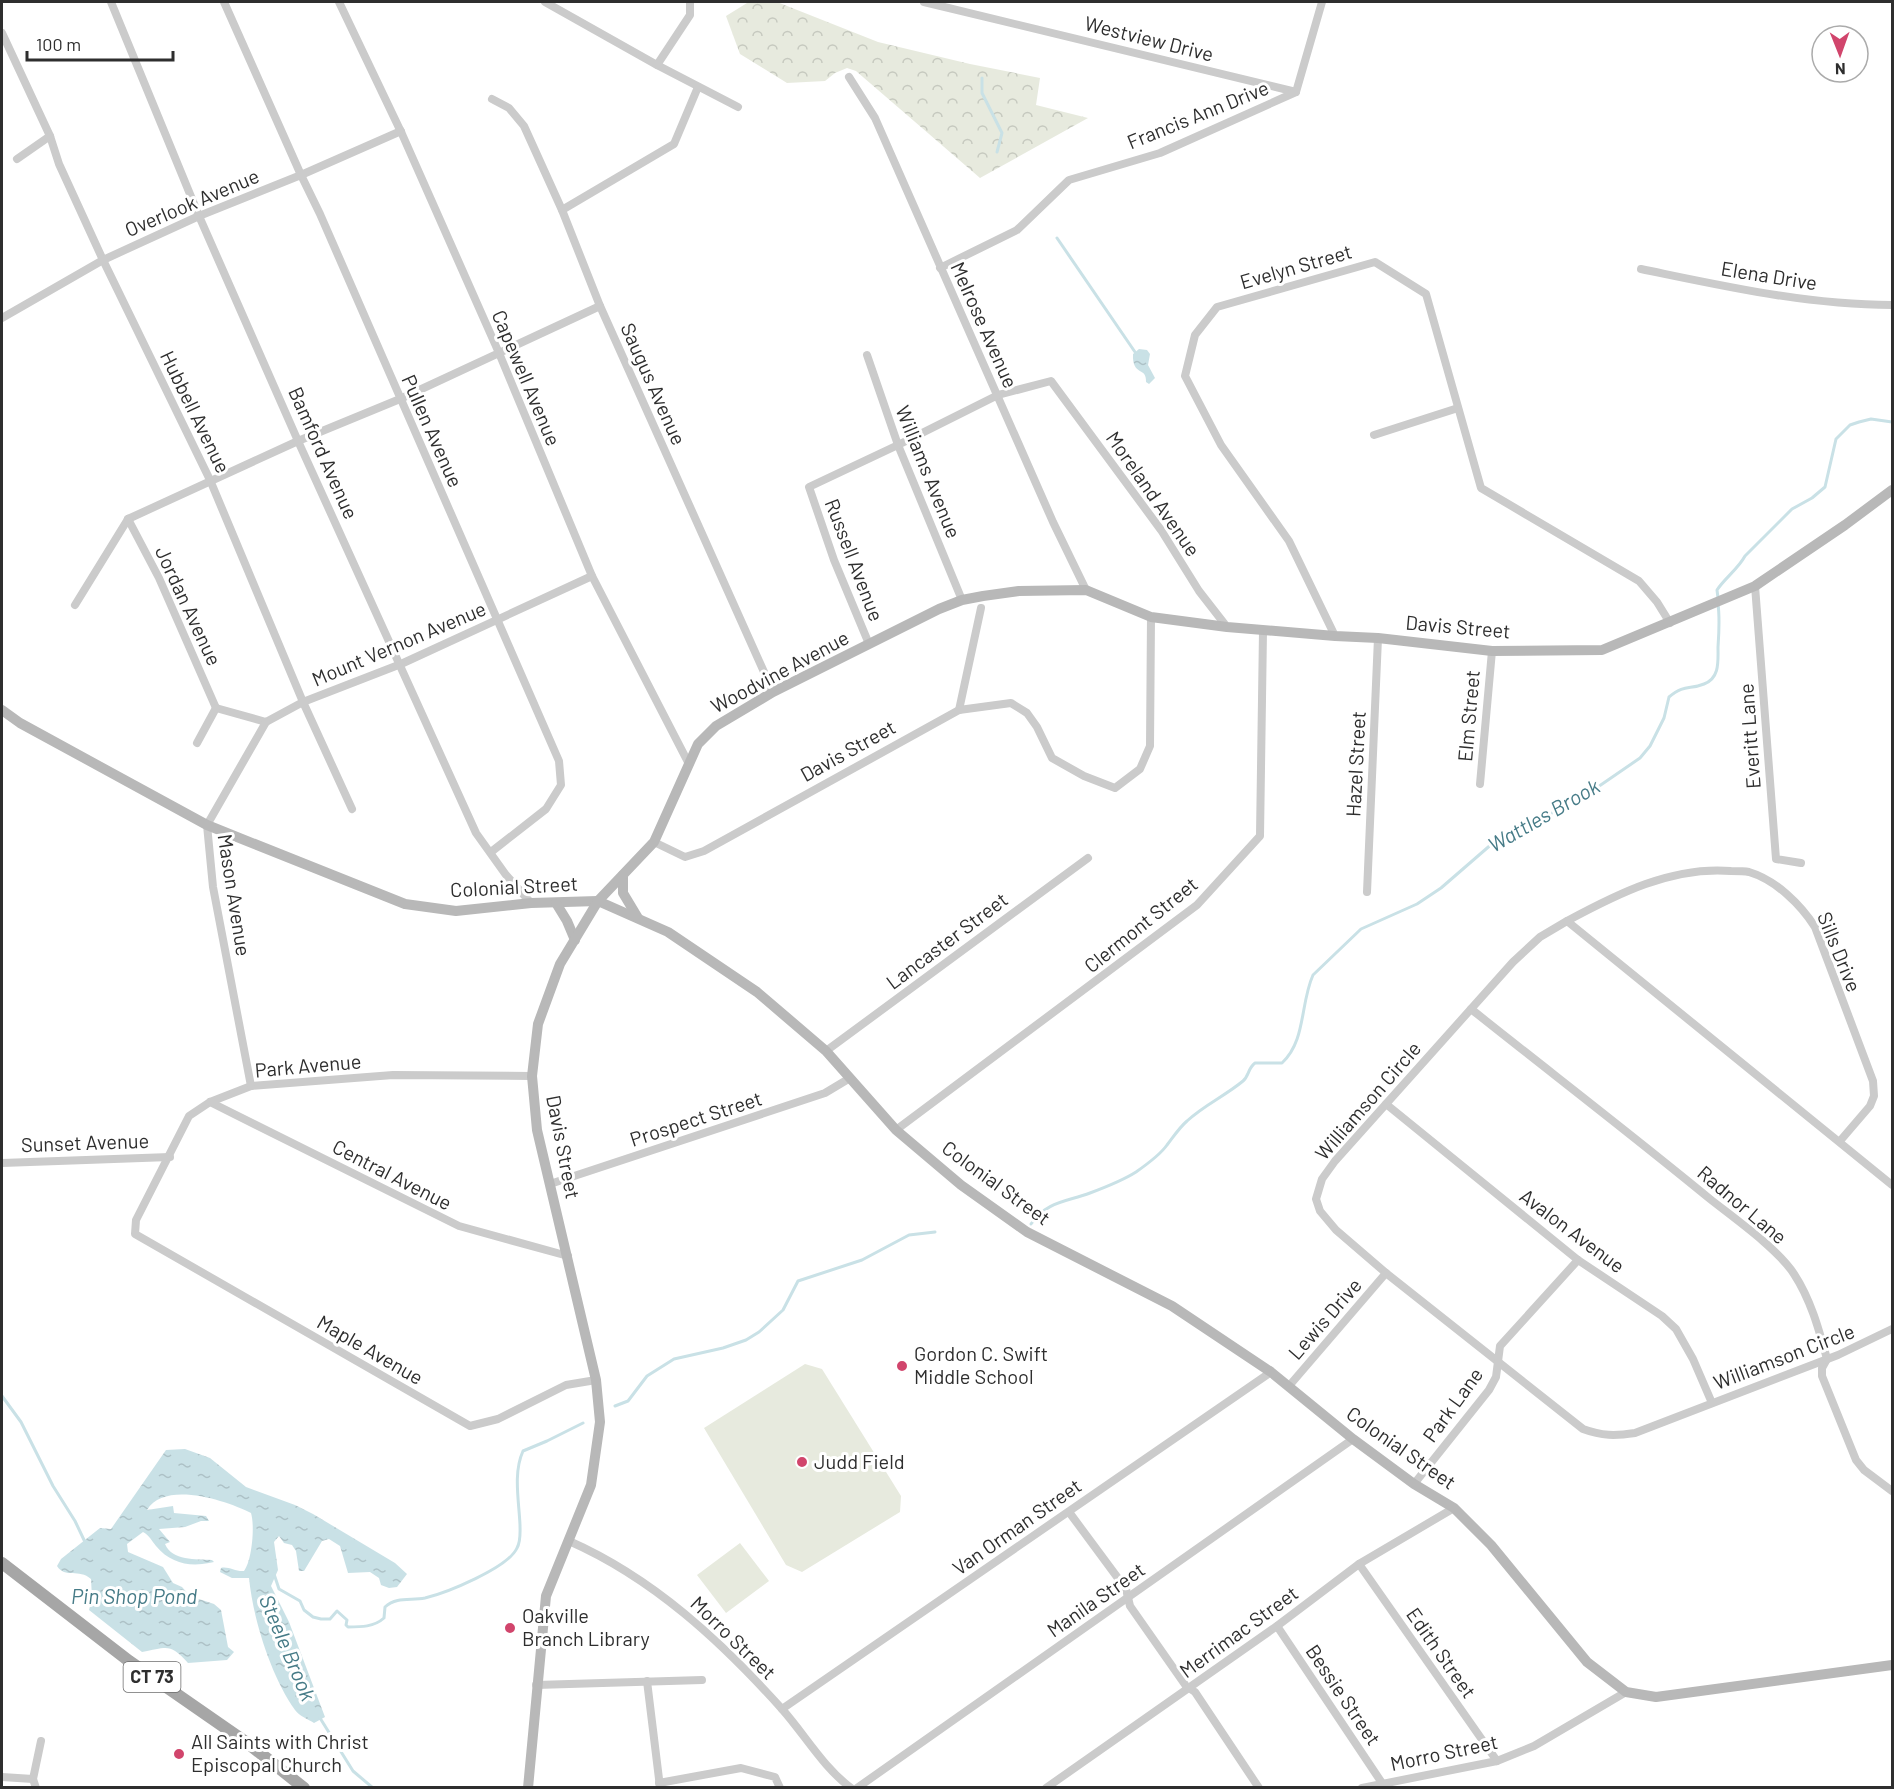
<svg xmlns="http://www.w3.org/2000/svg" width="1894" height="1789" viewBox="0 0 1894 1789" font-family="Barlow,sans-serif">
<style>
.green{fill:#e7eade}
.park{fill:url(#park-crowns)}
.water{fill:url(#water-ripples)}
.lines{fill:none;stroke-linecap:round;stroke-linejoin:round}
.stream{stroke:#c9e1e6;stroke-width:3}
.street{stroke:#cbcbcb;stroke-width:8}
.secondary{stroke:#b8b8b8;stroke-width:10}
.primary{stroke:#a6a6a6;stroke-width:12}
.poi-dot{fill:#d1456c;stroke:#fff;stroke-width:2}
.labels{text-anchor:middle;stroke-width:6;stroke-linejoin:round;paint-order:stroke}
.shield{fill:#fff;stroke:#6d6d6d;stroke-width:1.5}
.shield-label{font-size:18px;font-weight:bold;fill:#2e2e2e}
.street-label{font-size:20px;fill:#2e2e2e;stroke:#fff}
.poi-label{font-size:20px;fill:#2e2e2e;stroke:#fff;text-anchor:start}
.water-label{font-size:21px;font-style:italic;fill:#467b87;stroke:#fff}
</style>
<defs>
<pattern id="park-crowns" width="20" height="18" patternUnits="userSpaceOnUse" patternTransform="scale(1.5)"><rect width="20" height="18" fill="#e7eade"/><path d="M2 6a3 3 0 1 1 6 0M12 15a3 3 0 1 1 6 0" fill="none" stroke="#c6c9bf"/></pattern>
<pattern id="water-ripples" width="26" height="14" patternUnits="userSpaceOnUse" patternTransform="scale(1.5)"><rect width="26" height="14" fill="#c9e1e6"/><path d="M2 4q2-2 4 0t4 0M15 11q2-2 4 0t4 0" fill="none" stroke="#adc1c6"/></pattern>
</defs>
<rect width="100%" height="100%" fill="#fff"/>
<!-- green -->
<g class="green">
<polygon points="805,1364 822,1369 901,1496 900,1512 802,1572 786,1565 704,1428"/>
<polygon points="740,1543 769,1581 726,1613 697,1575"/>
</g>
<!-- park -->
<polygon class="park" points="756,2 777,2 878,42 970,64 1040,78 1036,105 1088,118 980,178 856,71 847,68 835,73 825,81 787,83 740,54 726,16 747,3"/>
<!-- water -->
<g class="water">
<path d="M 1139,349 L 1147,350 L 1150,354 L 1148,365 L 1155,378 L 1149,384 L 1146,382 C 1147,366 1132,377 1133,354 Z"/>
<path d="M 185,1449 L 210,1458 L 246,1487 L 295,1505 L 313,1514 L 395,1563 L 407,1574 L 397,1587 L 389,1588 L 381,1585 L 379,1578 L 370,1572 L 348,1573 L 340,1546 L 329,1539 L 322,1541 L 304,1571 L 299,1571 L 296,1551 L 292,1545 L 284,1543 L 279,1536 L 274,1542 L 278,1570 L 271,1586 L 289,1622 L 325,1717 L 314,1723 C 308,1719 299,1716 295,1710 C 271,1676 253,1619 249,1578 L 232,1578 L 220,1572 L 221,1568 C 228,1566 236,1572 244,1571 C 252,1561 255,1526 251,1513 C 227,1501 165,1480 147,1510 L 173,1506 L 174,1513 L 206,1516 L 209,1521 L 201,1521 L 185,1527 L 159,1529 L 170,1542 L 165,1544 C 172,1561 196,1559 212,1560 L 214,1562 L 209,1563 C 189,1567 170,1563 156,1546 C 152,1541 149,1535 143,1532 L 127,1544 L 128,1552 L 163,1567 L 173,1583 L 182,1587 L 190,1596 L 214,1604 L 221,1610 L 228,1647 L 234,1652 L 227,1660 L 188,1663 C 170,1643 168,1647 142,1652 L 89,1610 L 92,1598 L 91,1579 C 79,1568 65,1579 57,1566 L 61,1559 L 100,1528 L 111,1529 L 166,1450 Z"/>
</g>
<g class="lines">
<!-- stream -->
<g class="stream">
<polyline points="982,78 982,93 1002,133 997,152"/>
<polyline points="1057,238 1135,352"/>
<path d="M 1718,598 L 1717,590 C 1725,578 1738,569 1745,556 L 1792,509 L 1812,498 L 1825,487 L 1836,439 L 1850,425 L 1859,422 L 1871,419 L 1892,422"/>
<path d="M 1031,1224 C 1047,1201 1066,1202 1090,1193 C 1106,1187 1122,1181 1136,1172 C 1146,1165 1160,1155 1167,1145 C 1174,1136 1179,1128 1187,1121 C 1204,1105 1225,1096 1243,1081 C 1249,1076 1248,1068 1255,1063 L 1282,1063 C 1306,1041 1300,1004 1313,975 L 1361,929 L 1417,904 L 1441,888 L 1501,836 L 1552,813 L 1592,791 L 1640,758 L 1650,746 L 1664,718 L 1669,697 C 1685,684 1689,690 1704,684 C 1720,678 1718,661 1718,647 C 1719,632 1720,619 1718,604"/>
<polyline points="2,1396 21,1422 53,1486 75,1521 85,1542"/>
<polyline points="615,1406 628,1401 647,1376 674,1359 723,1348 746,1340 759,1332 783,1310 798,1281 862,1260 909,1235 935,1232"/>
<path d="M 274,1574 L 279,1589 L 300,1601 L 304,1610 L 313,1617 L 321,1619 L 330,1619 L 337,1611 L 347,1620 L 346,1625 L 348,1627 C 361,1627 374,1627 384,1618 L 385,1607 C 397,1596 411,1601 425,1598 C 446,1593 508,1568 517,1548 C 521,1541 520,1532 520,1525 C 519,1501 513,1473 523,1451 L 547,1441 L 583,1423"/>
<polyline points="320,1718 353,1771 373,1788"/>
</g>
<!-- street -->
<g class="street">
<polyline points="111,2 199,216 298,441 476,833 506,875 531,903"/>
<polyline points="224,2 301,175 320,214 559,761 561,785 546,809 491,852"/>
<polyline points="339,2 402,134 499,353 592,576 689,764"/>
<polyline points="545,2 657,65 738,107"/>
<polyline points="924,2 1296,92"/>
<polyline points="2,33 50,136 59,164 103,260 210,480 303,702 352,809"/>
<polyline points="657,65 690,15 690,2"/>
<polyline points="849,77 875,118 1053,522 1086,590"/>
<polyline points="492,99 509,108 524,126 562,210 600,306 773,692"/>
<polyline points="17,159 50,136"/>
<polyline points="562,210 674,144 698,87"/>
<polyline points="940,268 1017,230 1069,180 1160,153 1296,92 1322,2"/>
<path d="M 1641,269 C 1724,286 1807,305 1892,305"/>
<polyline points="2,318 103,260 199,216 301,175 401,131"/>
<polyline points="867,355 898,445 962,600"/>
<polyline points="1374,435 1458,408"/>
<polyline points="128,519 298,441 400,399 600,306"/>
<polyline points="128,519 159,578 216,708"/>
<polyline points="1755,586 1776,859 1801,863"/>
<polyline points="75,605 128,519"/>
<polyline points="1335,636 1289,541 1221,445 1185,376 1195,335 1217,307 1375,262 1426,294 1481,488 1639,581 1657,602 1670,623"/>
<polyline points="869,644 834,560 809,487 898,445 998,395 1051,381 1161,530 1199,591 1227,627"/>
<polyline points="216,708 266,722 303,702 401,664 592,576"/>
<polyline points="959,710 981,608"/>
<polyline points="197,743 216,708"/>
<polyline points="1480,784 1492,651"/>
<polyline points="654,842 685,857 704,851 959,710 1011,703 1027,713 1037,727 1052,758 1084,776 1115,788 1140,769 1150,746 1151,617"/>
<polyline points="1367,892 1378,638"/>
<path d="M 1567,921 C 1617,894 1672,866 1731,871 C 1737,871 1744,871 1749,872 C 1776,880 1801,905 1815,927 L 1873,1081 L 1874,1096 L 1870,1106 L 1840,1141"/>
<path d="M 1471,1009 C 1550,1072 1631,1134 1710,1199 C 1734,1218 1778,1249 1794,1274 C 1811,1300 1819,1330 1827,1359 L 1822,1368 L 1822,1376 L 1856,1460 L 1864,1470 L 1892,1491"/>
<polyline points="826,1051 1088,858"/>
<polyline points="532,1076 393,1075 251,1086 210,1102 189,1116 136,1220 135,1234 470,1426 498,1419 566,1385 596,1380"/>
<polyline points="251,1086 213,887 207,825 266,722"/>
<polyline points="210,1102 459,1226 568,1256"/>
<polyline points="1386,1104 1578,1260 1662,1316 1676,1329 1693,1359 1712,1403"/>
<polyline points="896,1130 1197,905 1260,836 1263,631"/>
<polyline points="2,1163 170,1157"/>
<polyline points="550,1184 825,1093 850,1078"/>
<path d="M 1892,1185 L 1567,921 L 1540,937 L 1513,962 L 1335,1161 L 1322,1179 L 1316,1199 L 1320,1211 L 1336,1230 L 1386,1273 L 1583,1429 C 1602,1436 1615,1436 1635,1433 L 1838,1355 L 1892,1329"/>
<polyline points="1289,1386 1386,1273"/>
<polyline points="1414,1484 1489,1390 1496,1377 1500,1346 1578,1260"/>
<polyline points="1069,1512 1126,1589 1130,1606 1186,1686 1195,1692 1259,1788"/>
<path d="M 569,1541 C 653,1578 721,1641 782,1709 C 805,1735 823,1767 851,1788"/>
<polyline points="1359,1564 1497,1761"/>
<polyline points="1277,1626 1382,1783"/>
<polyline points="647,1681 660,1787"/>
<polyline points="536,1685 702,1680"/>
<polyline points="782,1709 1271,1372"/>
<polyline points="2,1777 33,1779"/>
<polyline points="659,1783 741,1768 775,1777 780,1788"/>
<polyline points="36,1788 33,1779 41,1741"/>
<polyline points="857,1788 1353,1439"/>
<polyline points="1046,1788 1277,1626 1359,1564 1454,1508"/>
<polyline points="1362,1788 1497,1761 1534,1746 1626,1692"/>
</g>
<!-- secondary -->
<g class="secondary">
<polyline points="2,710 20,723 207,825 405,904 456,911 531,903 598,901 668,932 757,992 826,1051 896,1130 961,1185 1027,1232 1172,1306 1271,1372 1353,1439 1414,1484 1454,1508 1491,1545 1587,1662 1626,1692 1656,1697 1892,1665"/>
<polyline points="623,875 623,893 638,918"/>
<polyline points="556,903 567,921 575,940"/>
<polyline points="528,1788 546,1596 591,1485 600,1422 596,1380 537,1130 532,1076 538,1024 560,964 598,901 654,842 698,744 716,726 773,692 939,609 962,600 983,596 1019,591 1086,590 1151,617 1227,627 1335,636 1378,638 1492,651 1602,650 1755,586 1845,525 1892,490"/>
</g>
<!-- primary -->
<polyline class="primary" points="2,1563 129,1661 250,1745 304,1788"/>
</g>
<!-- markers -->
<g class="poi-dot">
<circle cx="902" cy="1366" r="6"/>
<circle cx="802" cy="1462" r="6"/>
<circle cx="510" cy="1628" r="6"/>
<circle cx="179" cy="1754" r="6"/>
</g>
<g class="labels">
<!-- shield labels -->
<rect class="shield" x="123.5" y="1662" width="57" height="30" rx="4.5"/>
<g class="shield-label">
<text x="152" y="1683">CT 73</text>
</g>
<!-- street labels -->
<g class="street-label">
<text transform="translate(1149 39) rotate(14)" y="7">Westview Drive</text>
<text transform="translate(1198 115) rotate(-22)" y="7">Francis Ann Drive</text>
<text transform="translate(192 203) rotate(-23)" y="7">Overlook Avenue</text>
<text transform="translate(1296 267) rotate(-16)" y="7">Evelyn Street</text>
<text transform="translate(1769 276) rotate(9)" y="7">Elena Drive</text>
<text transform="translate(984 325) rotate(66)" y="7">Melrose Avenue</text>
<text transform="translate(526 378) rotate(67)" y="7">Capewell Avenue</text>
<text transform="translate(653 384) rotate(66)" y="7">Saugus Avenue</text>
<text transform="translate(195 412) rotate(64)" y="7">Hubbell Avenue</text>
<text transform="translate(432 431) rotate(66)" y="7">Pullen Avenue</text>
<text transform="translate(323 453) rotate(66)" y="7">Bamford Avenue</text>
<text transform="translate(928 472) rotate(68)" y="7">Williams Avenue</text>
<text transform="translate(1153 494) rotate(55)" y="7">Moreland Avenue</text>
<text transform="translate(854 560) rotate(69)" y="7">Russell Avenue</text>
<text transform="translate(188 606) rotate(65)" y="7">Jordan Avenue</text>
<text transform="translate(1458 627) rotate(5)" y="7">Davis Street</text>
<text transform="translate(399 644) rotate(-23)" y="7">Mount Vernon Avenue</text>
<text transform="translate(780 672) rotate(-28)" y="7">Woodvine Avenue</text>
<text transform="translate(1469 716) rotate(-85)" y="7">Elm Street</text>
<text transform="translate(1750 736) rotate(-94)" y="7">Everitt Lane</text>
<text transform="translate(848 751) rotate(-29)" y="7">Davis Street</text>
<text transform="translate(1356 764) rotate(-87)" y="7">Hazel Street</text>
<text transform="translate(514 887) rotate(-3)" y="7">Colonial Street</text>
<text transform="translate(234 895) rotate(81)" y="7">Mason Avenue</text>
<text transform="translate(1141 925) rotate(-39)" y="7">Clermont Street</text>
<text transform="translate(947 941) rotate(-37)" y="7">Lancaster Street</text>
<text transform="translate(1839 952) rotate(68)" y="7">Sills Drive</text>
<text transform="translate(308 1066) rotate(-5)" y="7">Park Avenue</text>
<text transform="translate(1368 1101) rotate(-49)" y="7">Williamson Circle</text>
<text transform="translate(696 1119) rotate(-18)" y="7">Prospect Street</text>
<text transform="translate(85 1143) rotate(-2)" y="7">Sunset Avenue</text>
<text transform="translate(563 1147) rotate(79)" y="7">Davis Street</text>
<text transform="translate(392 1175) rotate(27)" y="7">Central Avenue</text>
<text transform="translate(996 1183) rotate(36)" y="7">Colonial Street</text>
<text transform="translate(1742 1205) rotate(40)" y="7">Radnor Lane</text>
<text transform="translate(1572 1231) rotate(37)" y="7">Avalon Avenue</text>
<text transform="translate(1325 1319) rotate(-49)" y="7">Lewis Drive</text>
<text transform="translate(370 1350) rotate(30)" y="7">Maple Avenue</text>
<text transform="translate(1784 1357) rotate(-21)" y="7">Williamson Circle</text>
<text transform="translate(1453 1405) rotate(-54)" y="7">Park Lane</text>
<text transform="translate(1401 1448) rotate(35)" y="7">Colonial Street</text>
<text transform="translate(1017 1527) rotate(-35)" y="7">Van Orman Street</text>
<text transform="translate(1096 1600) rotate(-35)" y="7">Manila Street</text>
<text transform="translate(1239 1632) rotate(-36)" y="7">Merrimac Street</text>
<text transform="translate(733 1638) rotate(44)" y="7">Morro Street</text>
<text transform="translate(1441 1653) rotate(55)" y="7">Edith Street</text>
<text transform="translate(1343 1695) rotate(56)" y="7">Bessie Street</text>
<text transform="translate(1444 1753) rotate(-12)" y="7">Morro Street</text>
</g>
<!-- poi labels -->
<g class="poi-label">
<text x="914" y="1361">Gordon C. Swift<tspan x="914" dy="23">Middle School</tspan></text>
<text x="814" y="1469">Judd Field</text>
<text x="522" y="1623">Oakville<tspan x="522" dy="23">Branch Library</tspan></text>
<text x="191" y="1749">All Saints with Christ<tspan x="191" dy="23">Episcopal Church</tspan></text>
</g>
<!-- water labels -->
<g class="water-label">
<text transform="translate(1544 816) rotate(-30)" y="7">Wattles Brook</text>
<text x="134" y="1604">Pin Shop Pond</text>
<text transform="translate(287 1648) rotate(67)" y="7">Steele Brook</text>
</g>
</g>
<!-- border -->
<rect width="1894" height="1789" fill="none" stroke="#2e2e2e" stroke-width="6"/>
<!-- north arrow -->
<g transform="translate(1840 54) rotate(179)"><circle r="28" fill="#ffffff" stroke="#ababab" stroke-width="1.5"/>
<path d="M0-4.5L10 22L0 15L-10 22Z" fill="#d1456c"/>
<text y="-9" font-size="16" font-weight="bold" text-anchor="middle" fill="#2e2e2e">N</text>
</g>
<!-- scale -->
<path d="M27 51v9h146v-9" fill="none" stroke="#2e2e2e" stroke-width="3"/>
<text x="36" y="51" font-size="18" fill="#2e2e2e" stroke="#ffffff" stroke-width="4.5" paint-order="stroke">100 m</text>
</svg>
